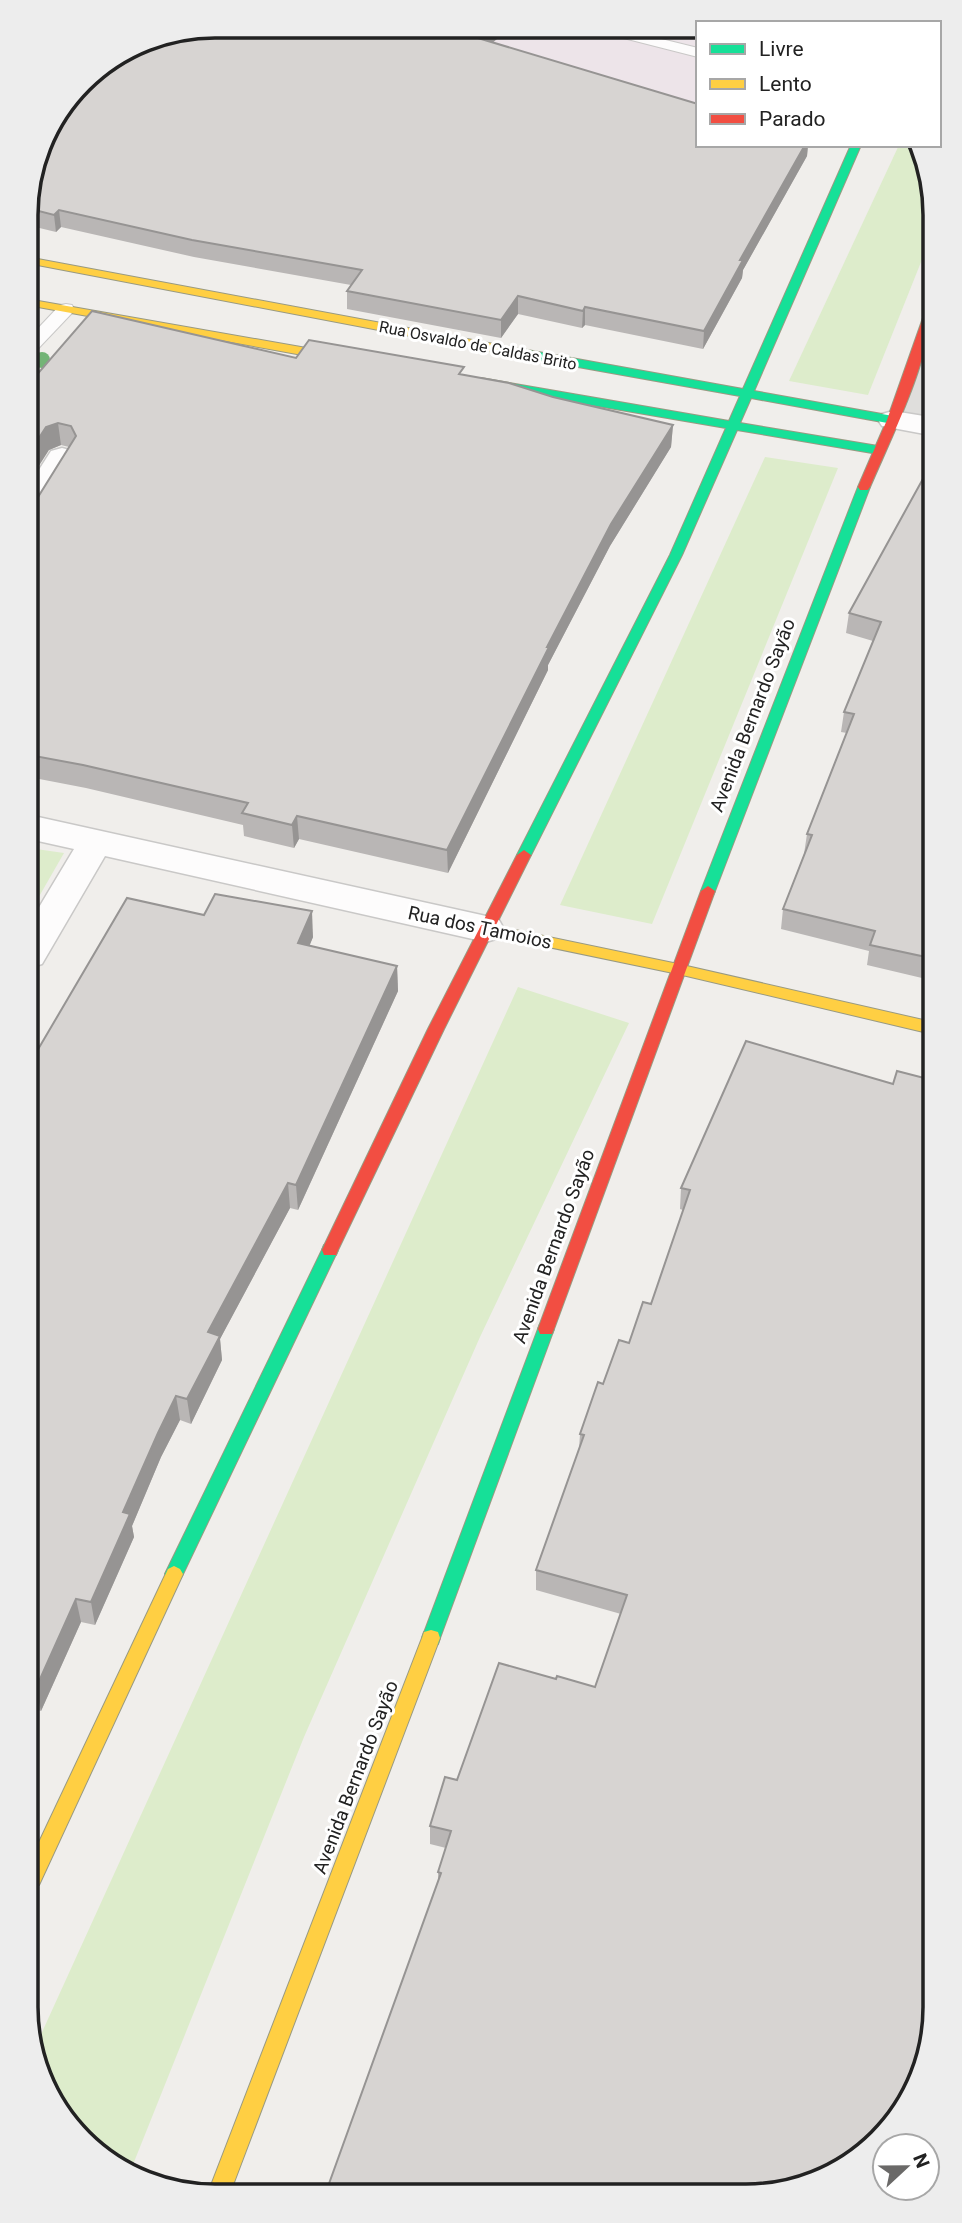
<svg xmlns="http://www.w3.org/2000/svg" width="962" height="2223" viewBox="0 0 962 2223" font-family="Roboto,sans-serif">
<style>
.residential{fill:#dfdedc}
.industrial{fill:#ede4e9}
.grass{fill:#ddeccb}
.lines{fill:none;stroke-linecap:round;stroke-linejoin:round}
.lane-casing{stroke:#c9c8c7;stroke-width:2}
.street-casing{stroke:#c9c8c7;stroke-width:3}
.fast-casing{stroke:#999a82;stroke-width:2}
.slow-casing{stroke:#999a82;stroke-width:2}
.jam-casing{stroke:#999a82;stroke-width:2}
.lane{fill:#fdfcfc;fill-rule:evenodd}
.street{fill:#fdfcfc;fill-rule:evenodd}
.fast{fill:#16e098;fill-rule:evenodd}
.slow{fill:#ffcf43;fill-rule:evenodd}
.jam{fill:#f24e42;fill-rule:evenodd}
.tree{fill:#73b476}
.wall{fill:#b9b6b5}
.shaded-wall{fill:#969493}
.building{fill:#d7d4d2;stroke:#969493;stroke-width:2}
.labels{text-anchor:middle;stroke-width:6;stroke-linejoin:round;paint-order:stroke}
.far-street-label{font-size:16px;fill:#222;stroke:#fff}
.street-label{font-size:19px;fill:#222;stroke:#fff}
.rim{fill:none;stroke:#222;stroke-width:3.5}
</style>
<rect width="100%" height="100%" fill="#f0eeeb"/>
<!-- residential -->
<polygon class="residential" points="930,315 930,426 893,420"/>
<!-- industrial -->
<polygon class="industrial" points="399,27 698,29 698,113"/>
<!-- grass -->
<g class="grass">
<polygon points="899,145 916,145 929,166 929,242 868,395 789,381"/>
<polygon points="765,457 838,468 652,924 560,905"/>
<polygon points="29,848 64,853 29,914"/>
<polygon points="518,987 629,1023 480,1337 304,1737 132,2167 90,2150 33,2057 33,2052"/>
</g>
<g class="lines">
<defs>
<g id="lane">
<polygon points="598,29 621,29 698,48 698,57 600,32"/>
<polygon points="66,304 72,305 74,309 72,313 33,354 27,355 27,340 60,305"/>
</g>
<g id="street">
<polygon points="893,411 930,417 930,435 882,426 878,420 882,414"/>
<polygon points="62,448 73,451 77,457 39,518 28,520 28,487 51,451"/>
<polygon points="29,815 486,916 499,920 504,929 499,938 486,942 105,856 42,964 29,968 29,924 74,849 29,839"/>
</g>
<g id="fast">
<polygon points="851,145 861,145 754,391 893,416 899,420 893,424 751,398 740,423 878,446 884,450 878,454 737,430 682,555 531,855 524,860 519,858 517,855 670,555 726,428 481,386 475,382 481,378 729,421 740,396 494,352 488,348 494,344 743,389"/>
<polygon points="864,483 870,487 715,891 713,895 703,895 701,891 858,487"/>
<polygon points="330,1244 336,1245 338,1250 183,1574 180,1579 174,1582 168,1579 165,1574 322,1250 324,1245"/>
<polygon points="546,1322 552,1324 554,1329 440,1638 438,1644 431,1646 424,1644 422,1638 538,1329 540,1324"/>
</g>
<g id="slow">
<polygon points="27,257 494,344 500,348 494,352 27,263"/>
<polygon points="27,299 352,356 358,360 352,364 27,305"/>
<polygon points="486,924 678,964 932,1022 932,1034 678,974 481,933 479,929"/>
<polygon points="174,1566 180,1569 183,1574 39,1885 32,1888 32,1857 168,1569"/>
<polygon points="431,1630 438,1632 440,1638 230,2193 208,2193 422,1638 424,1632"/>
</g>
<g id="jam">
<path d="M 930,312 C 930,361 890,440 870,487 L 868,490 L 860,490 L 858,487 L 887,420 L 924,315 Z"/>
<polygon points="524,850 531,855 444,1029 338,1250 336,1255 324,1255 322,1250 428,1029 517,855"/>
<polygon points="708,886 715,891 554,1329 552,1334 540,1334 538,1329 701,891"/>
</g>
</defs>
<!-- lane casing -->
<use href="#lane" class="lane-casing"/>
<!-- street casing -->
<use href="#street" class="street-casing"/>
<!-- fast casing -->
<use href="#fast" class="fast-casing"/>
<!-- slow casing -->
<use href="#slow" class="slow-casing"/>
<!-- jam casing -->
<use href="#jam" class="jam-casing"/>
<!-- lane -->
<use href="#lane" class="lane"/>
<!-- street -->
<use href="#street" class="street"/>
<!-- fast -->
<use href="#fast" class="fast"/>
<!-- slow -->
<use href="#slow" class="slow"/>
<!-- jam -->
<use href="#jam" class="jam"/>
</g>
<!-- trees -->
<circle class="tree" cx="42" cy="360" r="8"/>
<!-- wall -->
<g class="wall">
<polygon points="511,28 493,42 698,145 808,145 807,156 743,270 742,278 703,349 585,325 582,328 518,314 501,338 347,309 347,291 351,285 194,257 61,227 56,232 27,225 27,203"/>
<polygon points="296,358 464,375 553,397 673,425 671,447 610,546 548,665 548,670 448,873 299,839 294,848 244,836 243,825 86,788 29,777 28,498 38,497 69,447 61,445 49,450 27,386"/>
<polygon points="930,466 932,971 925,969 922,978 867,965 869,951 781,929 783,909 804,854 807,834 847,733 841,732 844,712 873,641 846,633 849,613"/>
<polygon points="204,915 313,937 309,946 397,966 398,991 298,1210 290,1208 220,1339 222,1360 191,1424 180,1420 161,1457 132,1526 134,1537 95,1625 81,1622 41,1711 38,1710 32,1725 30,1063"/>
<polygon points="893,1084 935,2020 438,1883 438,1872 446,1848 430,1844 430,1826 457,1780 556,1679 595,1687 621,1614 536,1590 536,1570 579,1449 580,1434 603,1384 629,1343 651,1304 683,1210 680,1209 681,1188"/>
</g>
<!-- shaded-wall -->
<g class="shaded-wall">
<polygon points="490,28 511,28 478,54 478,38"/>
<polygon points="805,145 808,145 807,156 743,270 742,278 703,349 704,331 740,260"/>
<polygon points="59,210 61,227 56,232 54,215"/>
<polygon points="518,296 518,314 501,338 501,320"/>
<polygon points="585,307 585,325 582,328 583,311"/>
<polygon points="58,423 61,445 49,450 28,483 28,455 46,427"/>
<polygon points="673,425 671,447 610,546 548,665 548,670 448,873 447,850 547,647 611,524"/>
<polygon points="297,816 299,839 294,848 292,825"/>
<polygon points="312,911 313,937 300,969 298,943"/>
<polygon points="928,949 925,969 922,978 926,957"/>
<polygon points="397,966 398,991 298,1210 296,1185"/>
<polygon points="288,1183 290,1208 220,1339 222,1360 191,1424 187,1399 208,1332"/>
<polygon points="176,1396 180,1420 161,1457 132,1526 134,1537 95,1625 91,1602 123,1512 158,1433"/>
<polygon points="76,1599 81,1622 41,1711 36,1688"/>
<polygon points="33,1687 38,1710 32,1725 32,1690"/>
</g>
<!-- building -->
<g class="building">
<polygon points="215,26 490,28 478,38 698,104 698,145 805,145 740,260 743,260 704,331 585,307 583,311 518,296 501,320 347,291 362,270 192,240 59,210 54,215 27,208 27,203 46,132 90,73 143,41"/>
<polygon points="92,311 296,358 309,340 464,367 459,374 509,383 553,397 673,425 611,524 547,647 549,647 447,850 297,816 292,825 242,813 248,803 83,765 29,755 28,498 38,497 76,436 71,426 58,423 46,427 28,455 27,386"/>
<polygon points="930,466 932,949 928,949 926,957 870,945 875,931 783,909 812,835 807,834 854,714 844,712 881,622 849,613"/>
<polygon points="215,894 312,911 298,943 397,966 296,1185 288,1183 208,1332 220,1336 187,1399 176,1396 158,1433 123,1512 130,1514 91,1602 76,1599 36,1688 33,1687 32,1690 30,1063 127,898 204,915"/>
<polygon points="746,1041 893,1084 897,1071 932,1080 935,2020 896,2123 852,2165 796,2190 326,2192 441,1873 438,1872 451,1831 430,1826 445,1777 457,1780 499,1663 556,1679 557,1676 595,1687 627,1595 536,1570 584,1435 580,1434 598,1382 603,1384 619,1340 629,1343 643,1302 651,1304 690,1190 681,1188"/>
</g>
<g class="labels">
<!-- far-street labels -->
<g class="far-street-label">
<text transform="translate(478 345) rotate(11)" y="6">Rua Osvaldo de Caldas Brito</text>
</g>
<!-- street labels -->
<g class="street-label">
<text transform="translate(752 715) rotate(-69)" y="7">Avenida Bernardo Sayão</text>
<text transform="translate(480 927) rotate(12)" y="7">Rua dos Tamoios</text>
<text transform="translate(553 1246) rotate(-70)" y="7">Avenida Bernardo Sayão</text>
<text transform="translate(355 1777) rotate(-69)" y="7">Avenida Bernardo Sayão</text>
</g>
</g>
<!-- crop -->
<path d="M0 0H962V2223H0ZM215 38H746A177 177 0 0 1 923 215V2007A177 177 0 0 1 746 2184H215A177 177 0 0 1 38 2007V215A177 177 0 0 1 215 38Z" fill="#ededed" fill-rule="evenodd"/>
<path class="rim" d="M215 38H746A177 177 0 0 1 923 215V2007A177 177 0 0 1 746 2184H215A177 177 0 0 1 38 2007V215A177 177 0 0 1 215 38Z"/>
<!-- legend -->
<rect x="696" y="21" width="245" height="126" fill="#ffffff" stroke="#a7a7a7" stroke-width="2"/>
<rect x="710" y="44" width="35" height="10" fill="#16e098" stroke="#a7a7a7" stroke-width="2"/>
<text x="759" y="56" font-size="21" fill="#222222">Livre</text>
<rect x="710" y="79" width="35" height="10" fill="#ffcf43" stroke="#a7a7a7" stroke-width="2"/>
<text x="759" y="91" font-size="21" fill="#222222">Lento</text>
<rect x="710" y="114" width="35" height="10" fill="#f24e42" stroke="#a7a7a7" stroke-width="2"/>
<text x="759" y="126" font-size="21" fill="#222222">Parado</text>
<!-- north arrow -->
<g transform="translate(906 2167) rotate(68)"><circle r="33" fill="#ffffff" stroke="#a7a7a7" stroke-width="2"/>
<path d="M0-5L12 26L0 18L-12 26Z" fill="#6a6968"/>
<text y="-10" font-size="19" font-weight="bold" text-anchor="middle" fill="#222222">N</text>
</g>
</svg>
